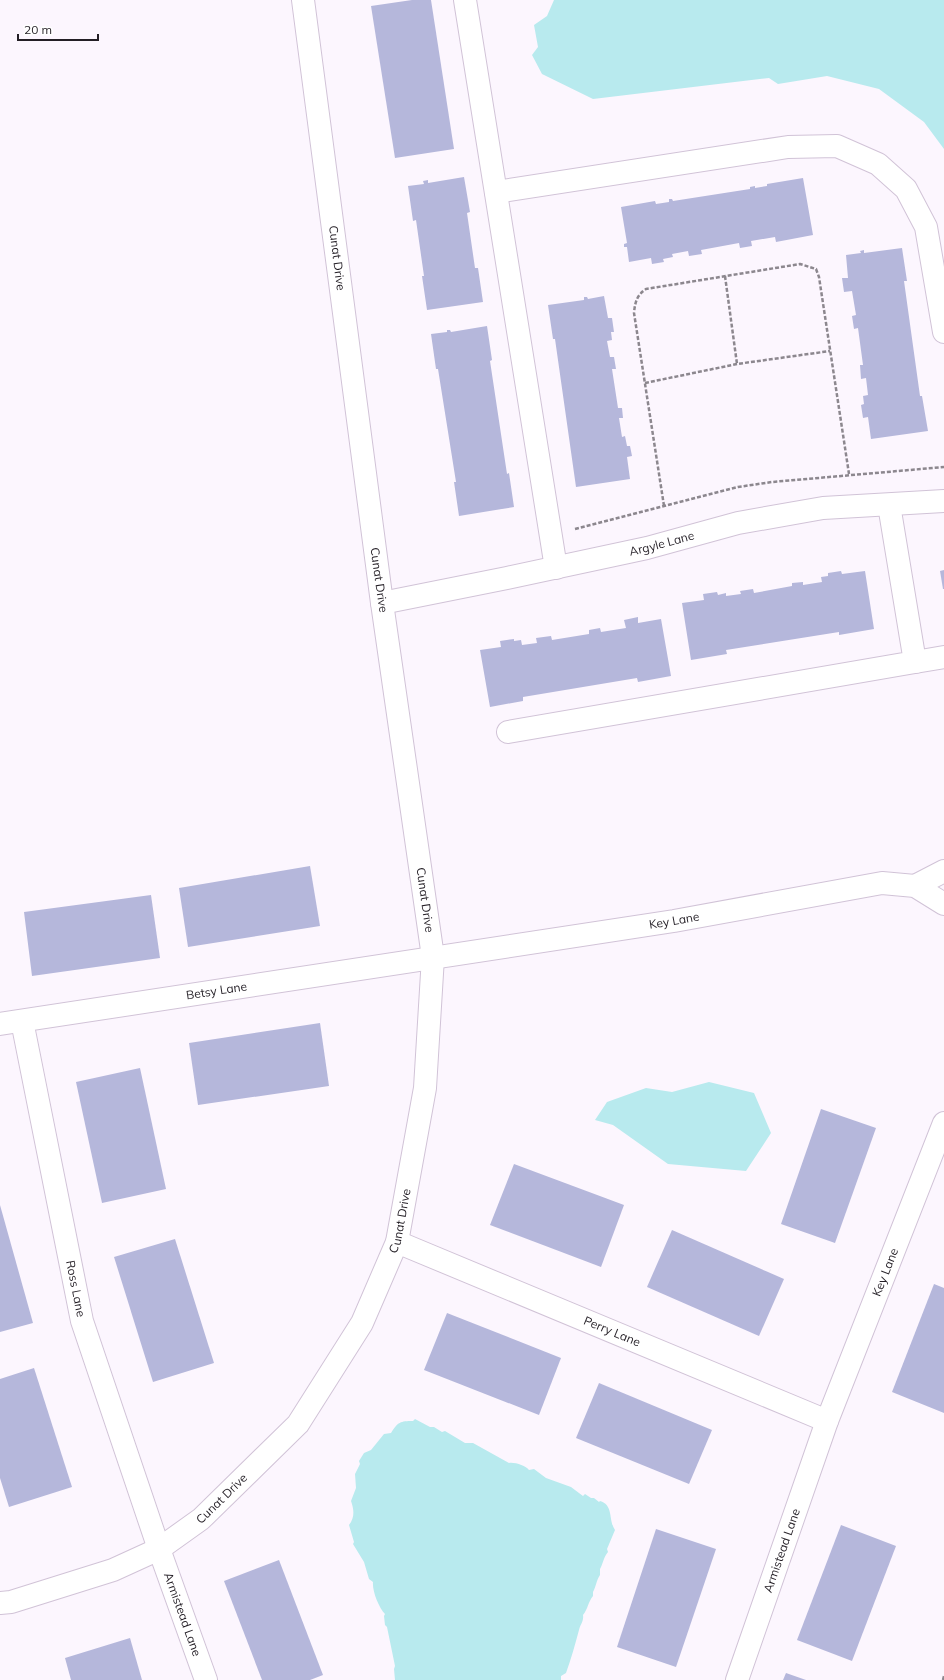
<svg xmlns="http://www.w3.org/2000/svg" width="944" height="1680" viewBox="0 0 944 1680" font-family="Mulish,sans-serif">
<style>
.water{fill:#b8eaee}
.building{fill:#b5b7db}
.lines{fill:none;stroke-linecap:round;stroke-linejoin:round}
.minor-casing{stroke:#d1c3d7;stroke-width:24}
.path{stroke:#8c878e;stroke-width:2.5;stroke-dasharray:4 2;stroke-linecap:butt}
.minor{stroke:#fff;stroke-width:22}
.labels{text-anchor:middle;stroke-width:4;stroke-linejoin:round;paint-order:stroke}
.street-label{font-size:12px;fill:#231e25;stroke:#fff}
</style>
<rect width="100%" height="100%" fill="#fcf6fe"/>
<!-- water -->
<g class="water">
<polygon points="554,0 944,0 944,149 924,122 879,89 827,76 778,84 769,78 593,99 542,74 532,55 538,47 534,25 547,16"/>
<polygon points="709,1082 754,1093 771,1133 746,1171 668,1164 613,1125 595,1120 607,1102 646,1088 672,1092"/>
<path d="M 415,1419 L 430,1427 L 434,1427 L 442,1432 L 445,1431 L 465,1443 L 473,1443 L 509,1463 C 515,1462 526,1466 529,1470 L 534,1469 L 546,1478 L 571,1487 L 583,1496 L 585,1494 L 591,1498 L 594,1498 L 599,1502 L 600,1501 C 614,1505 608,1520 615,1530 L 607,1549 L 608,1552 C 603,1558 603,1564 600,1569 L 600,1575 C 596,1581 596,1587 593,1592 L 593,1596 C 588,1602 588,1609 583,1615 C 584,1621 580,1625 579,1630 C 575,1645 571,1659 566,1673 L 561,1676 L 561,1680 L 395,1680 L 394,1669 L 395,1666 L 387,1627 L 385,1625 L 384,1616 L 385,1614 C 379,1608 372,1591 373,1582 L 369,1579 L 364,1562 L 353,1544 L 354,1542 L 349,1525 C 355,1517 354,1510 351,1501 L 356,1488 L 355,1474 L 360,1464 L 359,1461 L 364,1453 L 371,1450 L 384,1434 L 391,1433 C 398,1422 400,1421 413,1421 Z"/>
</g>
<!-- building -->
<g class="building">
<polygon points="412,0 431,0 454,149 395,158 371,6"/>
<polygon points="464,177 470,212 467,213 475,268 478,268 483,302 427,310 422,276 424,276 416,220 413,221 408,186 424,184 423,181 428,180 428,183"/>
<polygon points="803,178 813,235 776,242 775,237 751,241 752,246 740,248 739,243 701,250 702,254 689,256 688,251 672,254 673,257 663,259 664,262 652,264 651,258 629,262 627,247 624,247 624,244 627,243 621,207 655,201 656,204 669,202 669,199 672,199 673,201 750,189 750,187 755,186 755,188 767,186 767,184"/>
<polygon points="902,248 907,281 904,281 920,396 922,396 928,431 871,439 868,417 863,418 861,405 864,404 863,396 868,395 866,378 861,379 860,365 863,365 858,328 854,329 852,316 856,315 852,291 844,292 842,278 848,278 846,255 861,253 860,251 864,250 864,253"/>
<polygon points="604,296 608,318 612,318 614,332 611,332 612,340 607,341 610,357 614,357 616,369 612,369 618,408 622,408 623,418 619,418 622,437 625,436 627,446 630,446 632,456 627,457 630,479 576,487 555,339 553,339 548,305 584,300 584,297 587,297 588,299"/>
<polygon points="487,326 492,360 490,361 507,474 509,473 514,507 459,516 454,482 456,482 438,369 436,369 431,334 447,332 447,330 450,330 451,332"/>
<polygon points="944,570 944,589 943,589 940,571"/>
<polygon points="841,571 842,574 865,571 874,629 839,635 839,632 726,650 727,654 691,660 682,603 704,600 703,594 717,592 718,595 726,593 726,596 741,594 740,591 753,589 754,593 792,586 792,583 803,582 803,585 822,582 821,577 828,576 828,573"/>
<polygon points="638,617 638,623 661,619 671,676 638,682 637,678 523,697 523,701 490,707 480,650 501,647 500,641 514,639 514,641 521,640 522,645 537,643 536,638 551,636 552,640 589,634 589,630 600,628 601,632 626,628 624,620"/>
<polygon points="310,866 320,926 188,947 179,888"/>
<polygon points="151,895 160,958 32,976 24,912"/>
<polygon points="320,1023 329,1086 198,1105 189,1043"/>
<polygon points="140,1068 166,1189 102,1203 76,1082"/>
<polygon points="821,1109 876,1128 835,1243 781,1224"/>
<polygon points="514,1164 624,1205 601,1267 490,1225"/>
<polygon points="0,1205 33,1323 0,1332"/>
<polygon points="672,1230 784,1279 759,1336 647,1287"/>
<polygon points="175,1239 214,1363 153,1382 114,1257"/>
<polygon points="934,1284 944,1288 944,1413 892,1392"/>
<polygon points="447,1313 561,1358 539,1415 424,1370"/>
<polygon points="34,1368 72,1487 9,1507 0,1478 0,1379"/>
<polygon points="599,1383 712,1430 689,1484 576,1438"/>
<polygon points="841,1525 896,1546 852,1661 797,1640"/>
<polygon points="656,1529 716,1549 676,1667 617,1647"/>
<polygon points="279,1560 323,1675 310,1680 262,1680 224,1581"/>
<polygon points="130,1638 142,1680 71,1680 65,1658"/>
<polygon points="786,1673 806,1680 783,1680"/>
</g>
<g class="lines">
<defs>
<g id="minor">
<polyline points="465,0 556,568"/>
<polyline points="496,192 788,147 837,146 878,164 906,189 926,227 944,332"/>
<path id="s1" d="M 382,603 L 507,578 L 647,548 L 738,523 L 823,508 L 944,501"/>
<polyline points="915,662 944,657"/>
<polyline points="508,732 915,662 889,505"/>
<polyline points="915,886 944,871"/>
<path id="s2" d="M 22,1021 L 82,1321 L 159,1549 L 206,1680"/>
<path id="s3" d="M 0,1024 L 674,921 L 882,883 L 915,886 L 944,904"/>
<path id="s4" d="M 397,1242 L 827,1421"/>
<path id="s5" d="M 0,1603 L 11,1602 L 113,1570 L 159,1549 L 201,1519 L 298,1424 L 362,1323 L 397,1242 L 425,1088 L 433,957 L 382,603 L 303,0"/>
<path id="s6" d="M 737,1680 L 827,1421 L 944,1123"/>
</g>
</defs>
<!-- minor casing -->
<use href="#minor" class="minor-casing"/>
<!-- path -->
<g class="path">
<polyline points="725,276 737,364"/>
<polyline points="645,383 737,364 830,351"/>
<path d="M 664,506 L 634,313 C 635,302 637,295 646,289 L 800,264 L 816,269 L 819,277 L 849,474"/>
<polyline points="575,529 738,487 772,482 944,467"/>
<polyline points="943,1680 944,1676"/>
</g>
<!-- minor -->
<use href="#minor" class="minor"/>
</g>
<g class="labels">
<!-- street labels -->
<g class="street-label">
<text transform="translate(337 258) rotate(83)" y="4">Cunat Drive</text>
<text dy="4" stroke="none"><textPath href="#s1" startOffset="286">Argyle Lane</textPath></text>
<text transform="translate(379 580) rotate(82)" y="4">Cunat Drive</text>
<text transform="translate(425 900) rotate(82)" y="4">Cunat Drive</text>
<text dy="4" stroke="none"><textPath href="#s3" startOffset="682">Key Lane</textPath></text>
<text dy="4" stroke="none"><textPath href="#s3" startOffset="219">Betsy Lane</textPath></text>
<text dy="4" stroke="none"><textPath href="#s5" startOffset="585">Cunat Drive</textPath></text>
<text dy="4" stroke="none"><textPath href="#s6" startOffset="434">Key Lane</textPath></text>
<text dy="4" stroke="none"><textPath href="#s2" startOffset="273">Ross Lane</textPath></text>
<text dy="4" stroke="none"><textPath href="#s4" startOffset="233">Perry Lane</textPath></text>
<text dy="4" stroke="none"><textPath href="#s5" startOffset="249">Cunat Drive</textPath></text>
<text dy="4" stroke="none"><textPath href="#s6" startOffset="137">Armistead Lane</textPath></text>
<text dy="4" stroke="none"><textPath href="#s2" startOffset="616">Armistead Lane</textPath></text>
</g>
</g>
<!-- scale -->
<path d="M18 34v6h80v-6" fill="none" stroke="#231e25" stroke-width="2"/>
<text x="24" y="34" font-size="12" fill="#231e25" stroke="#ffffff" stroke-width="3" paint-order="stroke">20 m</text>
</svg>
